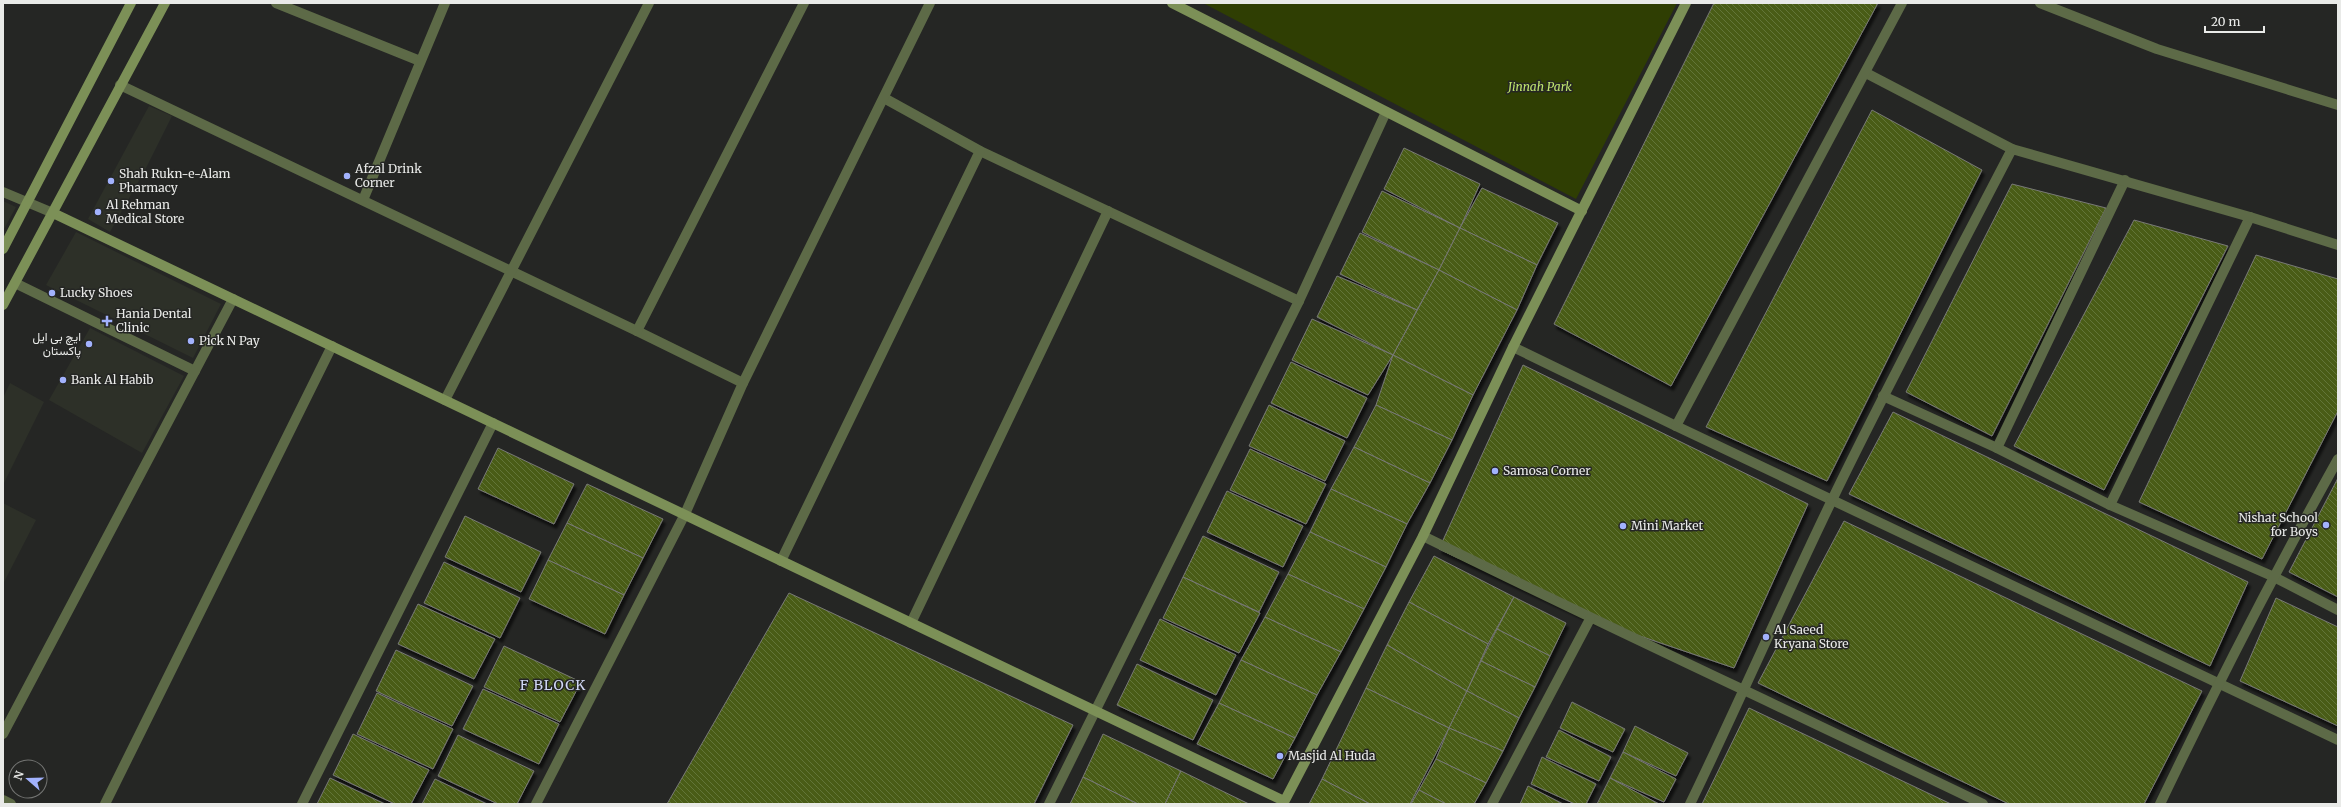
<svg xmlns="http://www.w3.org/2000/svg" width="2341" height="807" viewBox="0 0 2341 807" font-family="Merriweather,Vazirmatn,serif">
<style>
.built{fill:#2d3028}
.green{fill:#2f3e03}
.building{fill:url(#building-back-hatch);stroke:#787976;filter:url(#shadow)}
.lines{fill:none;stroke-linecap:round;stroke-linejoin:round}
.street{stroke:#5d6a47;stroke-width:10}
.secondary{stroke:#7c9057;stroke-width:10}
.poi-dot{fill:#a2b2fd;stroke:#252624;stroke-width:1.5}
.labels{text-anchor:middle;stroke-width:3;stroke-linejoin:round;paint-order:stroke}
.park-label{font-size:12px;font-style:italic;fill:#bee36d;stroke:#252624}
.poi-label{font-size:12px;fill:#e9eae8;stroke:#252624;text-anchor:start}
.quarter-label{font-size:14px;letter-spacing:1px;fill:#d0d7f4;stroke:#252624}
</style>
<defs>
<pattern id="building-back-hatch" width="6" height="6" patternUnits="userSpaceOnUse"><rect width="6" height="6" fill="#485c16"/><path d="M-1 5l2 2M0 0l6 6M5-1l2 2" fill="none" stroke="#627438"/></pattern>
<filter id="shadow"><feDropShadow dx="2.5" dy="4.5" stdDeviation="1" flood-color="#0009"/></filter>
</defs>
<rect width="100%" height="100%" fill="#252624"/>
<!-- built -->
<g class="built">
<polygon points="149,106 172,116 145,170 110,232 88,219"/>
<polygon points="3,201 16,207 3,231"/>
<polygon points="76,232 221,304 193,358 46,285"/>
<polygon points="90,328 184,376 142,453 49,400"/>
<polygon points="10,383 44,402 3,485 3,398"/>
<polygon points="3,503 36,520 3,584"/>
</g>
<!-- green -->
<polygon class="green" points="1203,3 1677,3 1576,199"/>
<!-- building -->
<g class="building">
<polygon points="1714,3 1878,3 1671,386 1554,324"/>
<polygon points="1872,110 1982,170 1827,481 1706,427"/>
<polygon points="1404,148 1480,184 1460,228 1384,189"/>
<polygon points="2012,184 2106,208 1992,436 1906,392"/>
<polygon points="1482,188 1558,223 1537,265 1460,228"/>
<polygon points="1382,191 1460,228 1439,270 1362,232"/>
<polygon points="2134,220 2228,246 2104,490 2014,446"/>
<polygon points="1460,228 1537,265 1517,310 1439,270"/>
<polygon points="1360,233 1439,270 1417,310 1340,274"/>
<polygon points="2256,255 2338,279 2338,411 2262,559 2139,502"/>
<polygon points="1439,270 1517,310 1473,395 1393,355"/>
<polygon points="1337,276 1417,310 1393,355 1317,317"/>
<polygon points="1312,319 1393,355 1368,395 1292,360"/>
<polygon points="1393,355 1473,395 1452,440 1376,405"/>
<polygon points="1291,362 1367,398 1347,438 1271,403"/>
<polygon points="1523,365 1808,504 1734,668 1590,619 1439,549"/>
<polygon points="1269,405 1345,441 1325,481 1249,446"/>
<polygon points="1376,405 1452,440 1430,483 1354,447"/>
<polygon points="1893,412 2248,582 2210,666 1849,494"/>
<polygon points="1354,447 1430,483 1407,524 1331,489"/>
<polygon points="498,448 574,484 554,524 478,489"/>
<polygon points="1250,449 1326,484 1306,524 1230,490"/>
<polygon points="2338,478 2338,597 2289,572"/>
<polygon points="587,484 663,519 643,558 567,523"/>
<polygon points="1331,489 1407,524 1386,567 1310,532"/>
<polygon points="1227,491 1303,526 1283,567 1207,532"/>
<polygon points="465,516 541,552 521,592 445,557"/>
<polygon points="1844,521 2202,691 2144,804 2009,804 1758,683"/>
<polygon points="567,523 643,558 624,595 548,560"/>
<polygon points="1310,532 1386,567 1364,609 1288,574"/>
<polygon points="1203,536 1279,572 1259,612 1183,577"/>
<polygon points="1434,556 1514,597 1488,644 1409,602"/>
<polygon points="548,560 624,595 605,634 529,599"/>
<polygon points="444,562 520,598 500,638 424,603"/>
<polygon points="1288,574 1364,609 1341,652 1265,617"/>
<polygon points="1183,577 1260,613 1239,653 1163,618"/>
<polygon points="789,593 1073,725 1034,804 667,804"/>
<polygon points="1514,597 1566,623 1550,656 1497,629"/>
<polygon points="2276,598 2338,627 2338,726 2240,681"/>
<polygon points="1409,602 1488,644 1467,691 1387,645"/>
<polygon points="418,604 495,639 474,679 398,644"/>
<polygon points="1265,617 1341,652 1317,695 1241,660"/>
<polygon points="1160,619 1236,655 1216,695 1140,660"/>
<polygon points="1497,629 1550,656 1535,687 1481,661"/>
<polygon points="1387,645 1467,691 1449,728 1366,688"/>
<polygon points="504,646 581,682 560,722 484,687"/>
<polygon points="396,650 473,686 452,726 376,691"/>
<polygon points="1241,660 1317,695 1295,738 1219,703"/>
<polygon points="1481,661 1535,687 1519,718 1467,691"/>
<polygon points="1137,664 1213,700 1193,740 1117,705"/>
<polygon points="1366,688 1449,728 1410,804 1370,804 1322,779"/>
<polygon points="483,689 559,724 539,764 463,729"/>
<polygon points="1467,691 1519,718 1503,751 1449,728"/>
<polygon points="377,693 453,729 433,769 357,734"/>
<polygon points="1572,702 1625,729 1613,752 1560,728"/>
<polygon points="1219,703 1295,738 1273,779 1197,744"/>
<polygon points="1749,708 1951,804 1702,804"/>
<polygon points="1635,726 1688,753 1676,776 1623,752"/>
<polygon points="1449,728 1503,751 1486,783 1436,759"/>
<polygon points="1559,730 1611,757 1599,781 1546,757"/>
<polygon points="353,734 429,770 411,804 395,804 333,775"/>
<polygon points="1103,734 1181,771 1165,804 1138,804 1083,777"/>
<polygon points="458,735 534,771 517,804 498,804 438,776"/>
<polygon points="1623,752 1676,779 1664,802 1610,778"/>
<polygon points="1542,757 1596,784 1586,804 1575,804 1531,784"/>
<polygon points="1436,759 1486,783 1474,804 1446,804 1419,790"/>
<polygon points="1181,771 1249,804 1165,804"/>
<polygon points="1083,777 1138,804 1070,804"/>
<polygon points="330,778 385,804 317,804"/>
<polygon points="1610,778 1659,804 1597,804"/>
<polygon points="435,779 487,804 422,804"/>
<polygon points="1322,779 1370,804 1309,804"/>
<polygon points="1528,786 1563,804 1520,804"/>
<polygon points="1419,790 1446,804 1411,804"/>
</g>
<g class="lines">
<!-- street -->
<g class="street">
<polyline points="276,3 420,61"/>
<polyline points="2040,3 2157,49 2338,105"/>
<polyline points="1866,73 2012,149"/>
<polyline points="120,85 637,331 743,383"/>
<polyline points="884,98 980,151 1299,301"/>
<polyline points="3,192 53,213"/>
<polyline points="363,200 445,3"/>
<polyline points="15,283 195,371"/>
<polyline points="637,331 804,3"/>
<polyline points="1513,347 1676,426 2338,740"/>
<polyline points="1883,396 1997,448 2110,505 2272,576 2338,610"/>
<polyline points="445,400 649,3"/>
<polyline points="1676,426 1902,3"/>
<polyline points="1997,448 2125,180"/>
<polyline points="2110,505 2250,217"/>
<path d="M 1423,536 C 1609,628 1797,714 1983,804"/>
<polyline points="781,561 980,151"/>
<polyline points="911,623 1108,211"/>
<polyline points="3,734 233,299"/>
<polyline points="3,800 11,804"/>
<polyline points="105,804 332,346"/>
<polyline points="302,804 493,423"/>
<polyline points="536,804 685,514 743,383 930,3"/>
<polyline points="1049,804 1299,301 1386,112"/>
<polyline points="1492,804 1590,619"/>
<path d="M 1690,804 C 1739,703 1784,599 1833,498 C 1890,380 1952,265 2012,149 L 2250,217 L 2338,245"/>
<path d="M 2160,804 C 2216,687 2275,572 2338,459"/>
</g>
<!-- secondary -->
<g class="secondary">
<polyline points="1172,3 1582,211"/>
<polyline points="53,213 1284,801"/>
<polyline points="3,249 131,3"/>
<polyline points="3,305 165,3"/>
<polyline points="1283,804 1423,536 1513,347 1686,3"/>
</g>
</g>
<!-- markers -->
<g class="poi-dot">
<circle cx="347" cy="176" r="4"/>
<circle cx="111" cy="181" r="4"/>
<circle cx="98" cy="212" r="4"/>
<circle cx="52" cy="293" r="4"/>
<path d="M105 315h4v4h4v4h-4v4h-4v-4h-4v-4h4z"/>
<circle cx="191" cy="341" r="4"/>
<circle cx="89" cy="344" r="4"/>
<circle cx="63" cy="380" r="4"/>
<circle cx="1495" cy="471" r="4"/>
<circle cx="2326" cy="525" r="4"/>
<circle cx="1623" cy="526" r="4"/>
<circle cx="1766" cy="637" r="4"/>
<circle cx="1280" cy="756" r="4"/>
</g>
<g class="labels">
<!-- park labels -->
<g class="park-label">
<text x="1540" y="91">Jinnah Park</text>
</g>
<!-- poi labels -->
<g class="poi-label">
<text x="355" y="173">Afzal Drink<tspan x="355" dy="14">Corner</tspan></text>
<text x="119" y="178">Shah Rukn-e-Alam<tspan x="119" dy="14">Pharmacy</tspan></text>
<text x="106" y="209">Al Rehman<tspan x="106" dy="14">Medical Store</tspan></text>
<text x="60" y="297">Lucky Shoes</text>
<text x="116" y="318">Hania Dental<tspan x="116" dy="14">Clinic</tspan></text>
<text x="81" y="341" text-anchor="end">ایچ بی ایل<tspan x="81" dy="14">پاکستان</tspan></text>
<text x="199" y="345">Pick N Pay</text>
<text x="71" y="384">Bank Al Habib</text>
<text x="1503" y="475">Samosa Corner</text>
<text x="2318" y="522" text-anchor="end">Nishat School<tspan x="2318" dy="14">for Boys</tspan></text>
<text x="1631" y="530">Mini Market</text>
<text x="1774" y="634">Al Saeed<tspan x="1774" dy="14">Kryana Store</tspan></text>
<text x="1288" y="760">Masjid Al Huda</text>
</g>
<!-- quarter labels -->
<g class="quarter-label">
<text x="553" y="690">F BLOCK</text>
</g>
</g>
<!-- border -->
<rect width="2341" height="807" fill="none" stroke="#e9eae8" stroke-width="8"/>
<!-- north arrow -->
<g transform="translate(28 779) rotate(290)"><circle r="19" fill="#252624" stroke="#737472"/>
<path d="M0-3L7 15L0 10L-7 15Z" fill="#a2b2fd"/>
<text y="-6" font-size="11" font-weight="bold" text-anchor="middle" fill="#e9eae8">N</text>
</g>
<!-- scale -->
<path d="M2205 26v6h59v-6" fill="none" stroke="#e9eae8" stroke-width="2"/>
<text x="2211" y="26" font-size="12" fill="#e9eae8" stroke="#252624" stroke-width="3" paint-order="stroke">20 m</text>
</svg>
